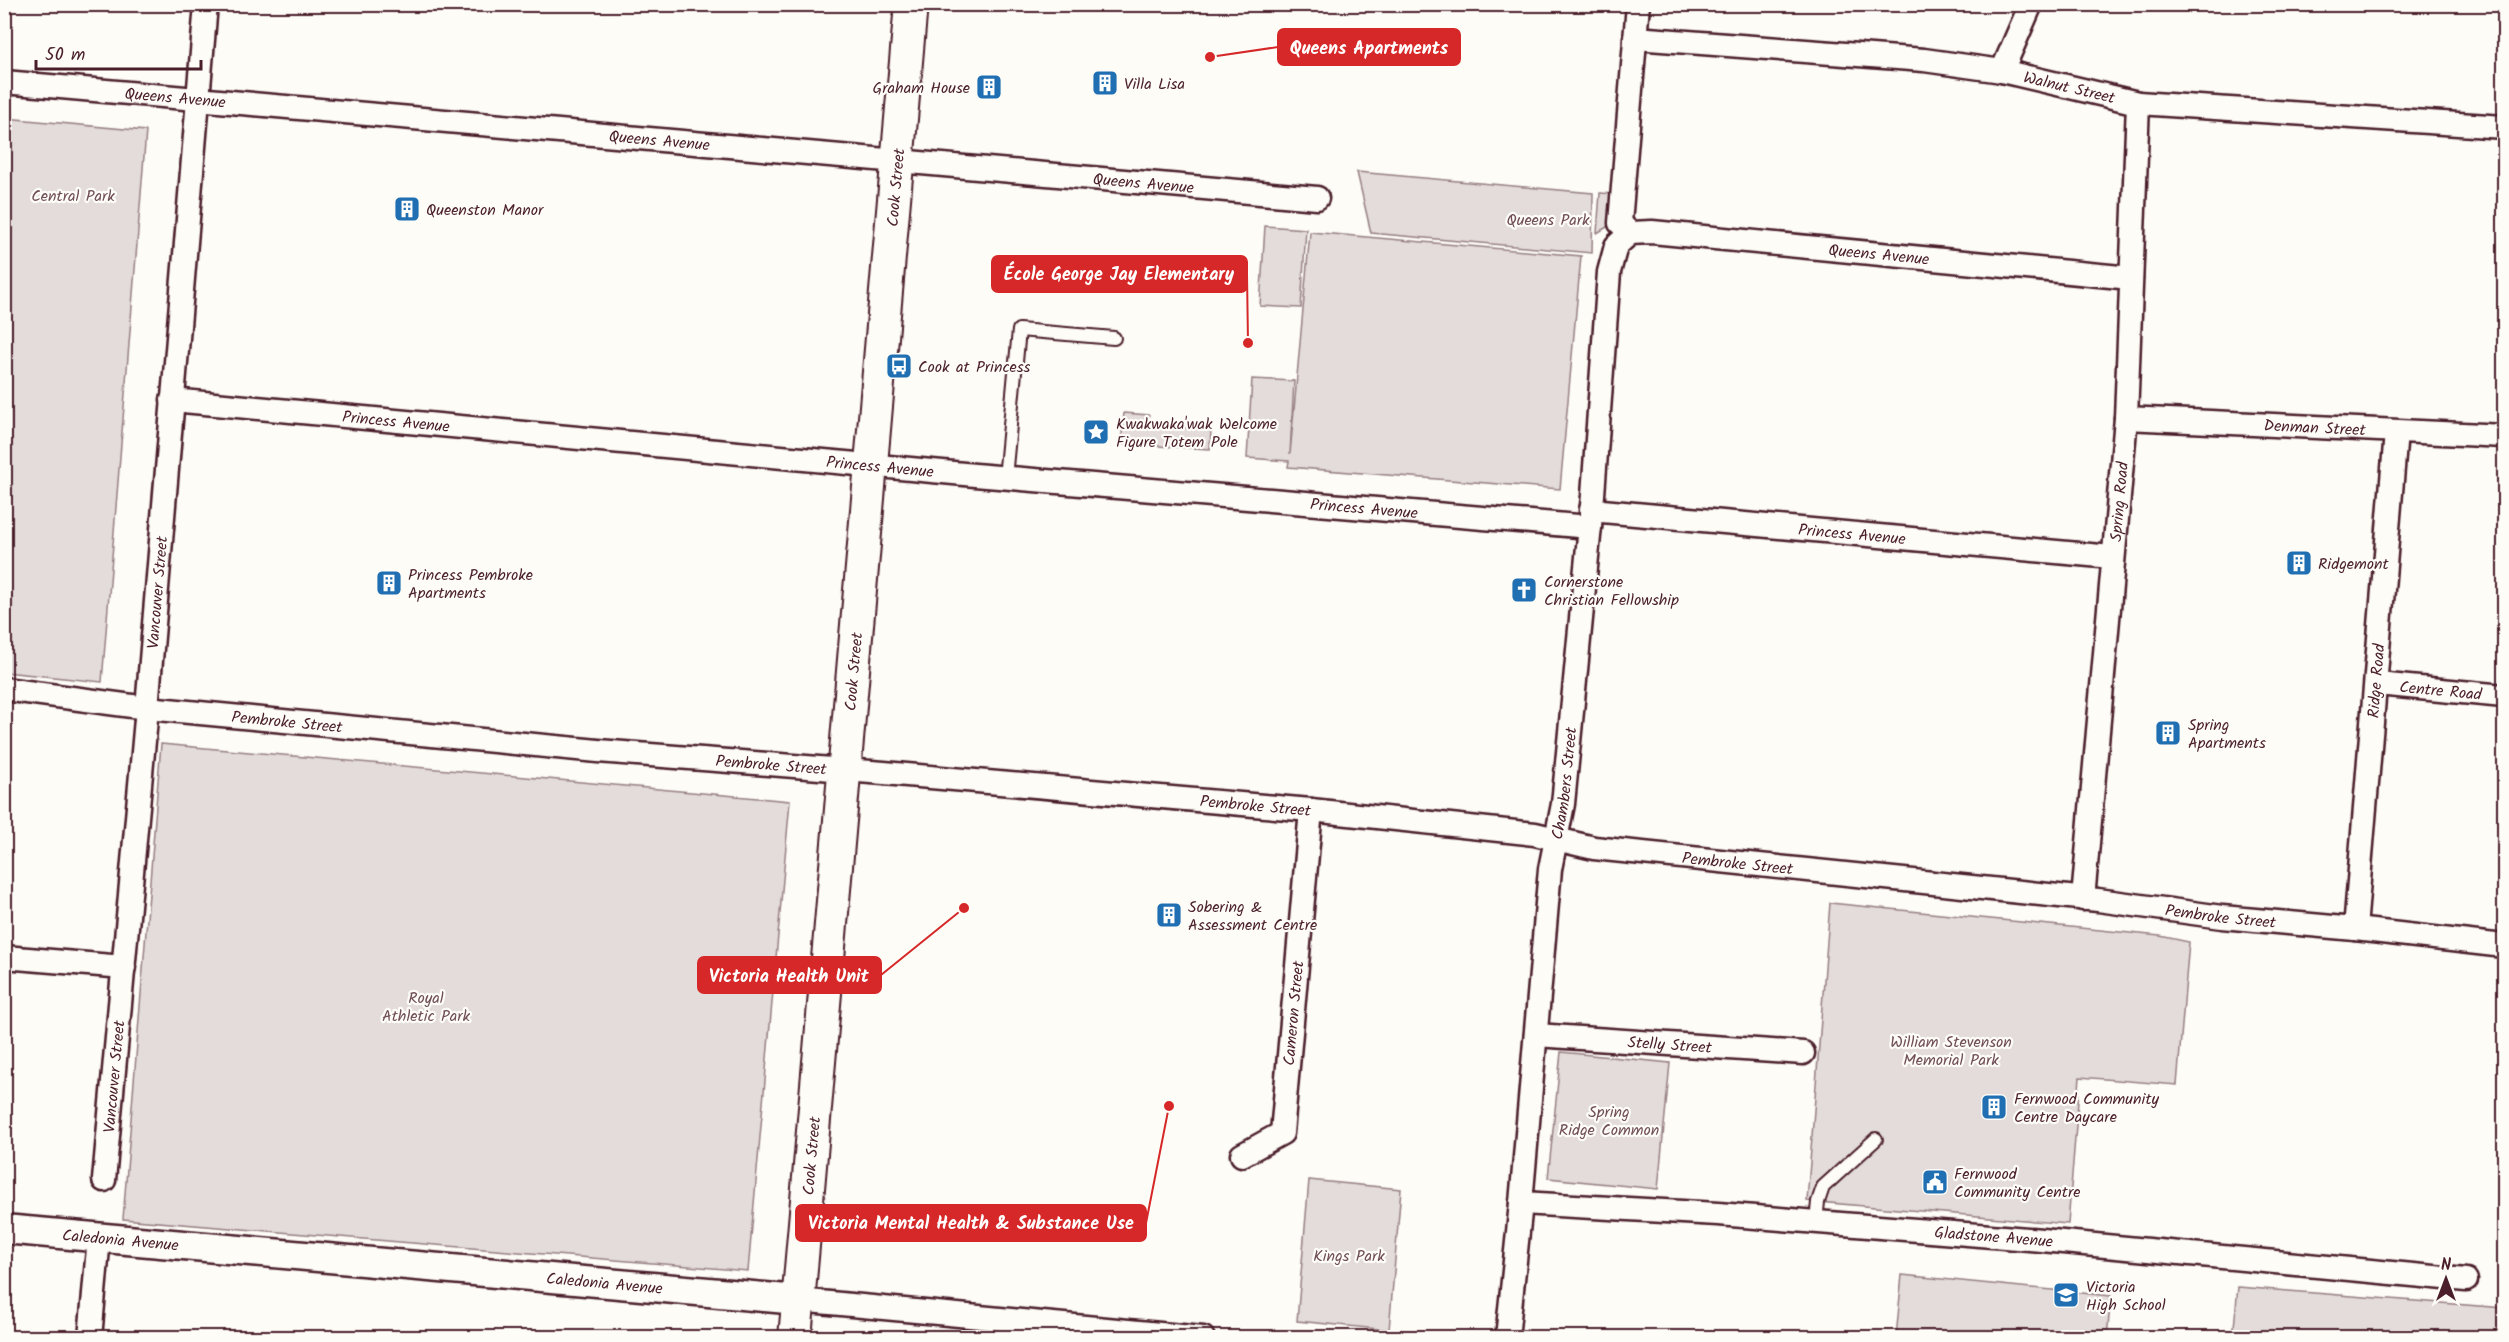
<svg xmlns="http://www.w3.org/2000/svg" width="2509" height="1342" viewBox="0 0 2509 1342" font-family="Kalam,sans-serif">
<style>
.green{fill:#e3dcda;stroke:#967e82;stroke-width:1.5}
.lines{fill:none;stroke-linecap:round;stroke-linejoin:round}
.service-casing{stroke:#4a1f2b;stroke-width:16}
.minor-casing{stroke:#4a1f2b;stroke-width:27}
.tertiary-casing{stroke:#4a1f2b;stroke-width:33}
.secondary-casing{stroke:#4a1f2b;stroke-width:36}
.service{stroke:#fdfcf7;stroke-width:12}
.minor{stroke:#fdfcf7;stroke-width:22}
.tertiary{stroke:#fdfcf7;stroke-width:28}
.secondary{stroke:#fdfcf7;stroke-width:32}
.labels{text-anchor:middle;stroke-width:4.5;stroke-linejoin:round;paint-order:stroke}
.poi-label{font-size:16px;fill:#4a1f2b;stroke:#fdfcf7;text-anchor:start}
.street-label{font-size:16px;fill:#4a1f2b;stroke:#fdfcf7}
.park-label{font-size:16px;fill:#704e57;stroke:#fdfcf7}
.leader{fill:none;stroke:#d62828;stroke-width:2}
.callout-dot{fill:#d62828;stroke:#fdfcf7;stroke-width:2}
.callout{fill:#d62828;stroke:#d62828;stroke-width:2}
.callout-label{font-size:18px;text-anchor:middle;font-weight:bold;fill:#fff}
</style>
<rect width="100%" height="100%" fill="#fdfcf7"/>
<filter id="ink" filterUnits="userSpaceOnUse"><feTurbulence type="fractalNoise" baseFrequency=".0167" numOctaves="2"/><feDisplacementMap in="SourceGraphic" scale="12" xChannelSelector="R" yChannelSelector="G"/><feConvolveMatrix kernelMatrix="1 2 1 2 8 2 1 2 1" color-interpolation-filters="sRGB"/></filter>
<g filter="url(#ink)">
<!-- green -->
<g class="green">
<polygon points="5,118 146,131 102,682 5,672"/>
<polygon points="1357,172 1593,193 1592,253 1371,233"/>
<polygon points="1600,193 1615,194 1612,224 1597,233"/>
<polygon points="1265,226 1306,229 1301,308 1260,306"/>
<polygon points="1310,232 1581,256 1560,489 1288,467 1289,461 1247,458 1252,379 1294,381 1290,454"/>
<polygon points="1124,413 1149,415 1148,426 1211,429 1210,449 1121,444"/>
<polygon points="161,744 790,801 748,1271 123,1219"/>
<polygon points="1830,903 2160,936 2189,942 2177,1085 2080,1077 2068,1224 1807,1201"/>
<polygon points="1561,1052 1670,1063 1658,1189 1548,1178"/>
<polygon points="1309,1180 1401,1189 1389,1330 1297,1321"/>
<polygon points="1902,1275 2111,1296 2107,1337 1896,1337"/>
<polygon points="2238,1287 2504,1308 2504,1337 2233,1337"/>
</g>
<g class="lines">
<defs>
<g id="service">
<polyline points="1005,478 1019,330 1114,338"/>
<polyline points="1816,1222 1818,1202 1823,1187 1876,1139"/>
</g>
<g id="minor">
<path id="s1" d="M 1635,38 L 1924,60 L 2002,71 L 2138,103 L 2504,127"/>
<polyline points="2002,71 2031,4"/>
<path id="s2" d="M 4,82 L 1317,198"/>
<path id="s3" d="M 1630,233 L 1652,232 L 2131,278"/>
<polyline points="1630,233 1620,223 1638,4"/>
<path id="s4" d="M 172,400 L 975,475 L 1590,527"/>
<path id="s5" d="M 2126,418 L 2504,436"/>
<path id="s6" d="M 1591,510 L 2112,557"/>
<path id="s7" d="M 2377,684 L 2504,696"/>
<path id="s8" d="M 4,689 L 147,708 L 598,751 L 884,773 L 1311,810 L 1535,834 L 1594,848 L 2098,900 L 2222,917 L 2355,929 L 2504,946"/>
<path id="s9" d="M 2083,899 L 2126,418 L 2138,103"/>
<path id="s10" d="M 2355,929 L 2396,432"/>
<polyline points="4,957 124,967"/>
<path id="s11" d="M 1536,1035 L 1803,1053"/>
<path id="s12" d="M 1242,1155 L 1282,1133 L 1311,810"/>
<path id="s13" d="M 104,1180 L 147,708 L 206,4"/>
<path id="s14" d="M 1521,1203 L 1718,1214 L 2042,1240 L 2466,1280"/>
<polyline points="798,1300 1203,1338"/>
<polyline points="90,1338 99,1237"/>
<path id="s15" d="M 1507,1338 L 1521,1203 L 1550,869 L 1563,804 L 1593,495 L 1609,272 L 1616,246 L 1630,233"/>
</g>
<g id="tertiary">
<path id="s16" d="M 4,1229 L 798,1300"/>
</g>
<g id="secondary">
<path id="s17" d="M 795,1338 L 911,4"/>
</g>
</defs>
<!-- service casing -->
<use href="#service" class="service-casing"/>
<!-- minor casing -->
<use href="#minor" class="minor-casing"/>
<!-- tertiary casing -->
<use href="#tertiary" class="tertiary-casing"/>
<!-- secondary casing -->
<use href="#secondary" class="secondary-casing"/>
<!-- service -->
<use href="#service" class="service"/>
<!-- minor -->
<use href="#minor" class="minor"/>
<!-- tertiary -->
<use href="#tertiary" class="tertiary"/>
<!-- secondary -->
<use href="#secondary" class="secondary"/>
</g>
</g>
<!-- icons -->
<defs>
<symbol id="building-square" viewBox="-11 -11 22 22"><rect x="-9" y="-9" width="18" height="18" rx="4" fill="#1f6fb2" stroke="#fdfcf7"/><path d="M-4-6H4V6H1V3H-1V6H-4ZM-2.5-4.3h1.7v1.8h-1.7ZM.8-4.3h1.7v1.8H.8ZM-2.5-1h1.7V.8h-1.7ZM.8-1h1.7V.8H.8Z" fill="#fff"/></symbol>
<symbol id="bus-square" viewBox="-11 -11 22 22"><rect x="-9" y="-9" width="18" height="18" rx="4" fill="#1f6fb2" stroke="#fdfcf7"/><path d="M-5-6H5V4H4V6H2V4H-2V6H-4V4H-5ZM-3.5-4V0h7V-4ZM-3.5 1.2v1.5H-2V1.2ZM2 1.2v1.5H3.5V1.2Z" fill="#fff"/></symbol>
<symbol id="sight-square" viewBox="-11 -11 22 22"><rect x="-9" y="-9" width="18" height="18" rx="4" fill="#1f6fb2" stroke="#fdfcf7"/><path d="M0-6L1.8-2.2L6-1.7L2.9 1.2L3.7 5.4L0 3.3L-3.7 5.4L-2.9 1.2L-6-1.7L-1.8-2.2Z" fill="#fff"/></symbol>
<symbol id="church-square" viewBox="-11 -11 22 22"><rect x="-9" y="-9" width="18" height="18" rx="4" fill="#1f6fb2" stroke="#fdfcf7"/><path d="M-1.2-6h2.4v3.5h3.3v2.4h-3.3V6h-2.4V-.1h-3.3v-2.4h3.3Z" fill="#fff"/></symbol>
<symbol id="civic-square" viewBox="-11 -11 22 22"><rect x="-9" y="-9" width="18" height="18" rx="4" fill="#1f6fb2" stroke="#fdfcf7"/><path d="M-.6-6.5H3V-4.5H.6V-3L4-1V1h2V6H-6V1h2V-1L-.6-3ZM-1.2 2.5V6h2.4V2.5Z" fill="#fff"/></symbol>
<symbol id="school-square" viewBox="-11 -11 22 22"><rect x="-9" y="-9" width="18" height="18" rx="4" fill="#1f6fb2" stroke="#fdfcf7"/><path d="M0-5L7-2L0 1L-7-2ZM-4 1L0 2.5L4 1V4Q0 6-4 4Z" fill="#fff"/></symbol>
</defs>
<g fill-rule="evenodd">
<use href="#building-square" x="1090" y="68" width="30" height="30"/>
<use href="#building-square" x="974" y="72" width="30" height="30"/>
<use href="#building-square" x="392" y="194" width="30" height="30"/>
<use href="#bus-square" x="884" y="351" width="30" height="30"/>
<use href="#sight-square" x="1081" y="417" width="30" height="30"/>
<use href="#building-square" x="2284" y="548" width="30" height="30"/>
<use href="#building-square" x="374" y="568" width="30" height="30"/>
<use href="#church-square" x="1509" y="575" width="30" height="30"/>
<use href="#building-square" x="2153" y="718" width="30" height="30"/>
<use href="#building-square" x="1154" y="900" width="30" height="30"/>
<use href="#building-square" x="1979" y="1092" width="30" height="30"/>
<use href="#civic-square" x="1920" y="1167" width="30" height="30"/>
<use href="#school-square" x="2051" y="1280" width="30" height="30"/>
</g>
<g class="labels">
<!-- poi labels -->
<g class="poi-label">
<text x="1124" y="89">Villa Lisa</text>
<text x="970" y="93" text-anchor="end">Graham House</text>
<text x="426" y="215">Queenston Manor</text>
<text x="918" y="372">Cook at Princess</text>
<text x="1116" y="429">Kwakwaka'wak Welcome<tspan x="1116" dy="18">Figure Totem Pole</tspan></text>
<text x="2318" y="569">Ridgemont</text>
<text x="408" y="580">Princess Pembroke<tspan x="408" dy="18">Apartments</tspan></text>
<text x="1544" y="587">Cornerstone<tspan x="1544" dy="18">Christian Fellowship</tspan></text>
<text x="2188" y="730">Spring<tspan x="2188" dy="18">Apartments</tspan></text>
<text x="1188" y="912">Sobering &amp;<tspan x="1188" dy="18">Assessment Centre</tspan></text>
<text x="2014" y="1104">Fernwood Community<tspan x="2014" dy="18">Centre Daycare</tspan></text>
<text x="1954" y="1179">Fernwood<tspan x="1954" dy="18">Community Centre</tspan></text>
<text x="2086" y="1292">Victoria<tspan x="2086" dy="18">High School</tspan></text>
</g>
<!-- street labels -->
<g class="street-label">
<text dy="6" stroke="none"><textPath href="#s1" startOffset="438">Walnut Street</textPath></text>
<text dy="6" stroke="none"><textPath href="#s2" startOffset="172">Queens Avenue</textPath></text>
<text dy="6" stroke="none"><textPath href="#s2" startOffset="658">Queens Avenue</textPath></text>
<text dy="6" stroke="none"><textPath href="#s2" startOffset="1144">Queens Avenue</textPath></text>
<text dy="6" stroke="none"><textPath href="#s17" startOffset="1155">Cook Street</textPath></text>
<text dy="6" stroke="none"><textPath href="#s3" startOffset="250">Queens Avenue</textPath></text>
<text dy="6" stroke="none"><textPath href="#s4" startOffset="225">Princess Avenue</textPath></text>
<text dy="6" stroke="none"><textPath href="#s5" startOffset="189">Denman Street</textPath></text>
<text dy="6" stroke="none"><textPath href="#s4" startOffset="711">Princess Avenue</textPath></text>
<text dy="6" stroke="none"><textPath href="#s9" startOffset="399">Spring Road</textPath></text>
<text dy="6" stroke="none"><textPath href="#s4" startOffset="1197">Princess Avenue</textPath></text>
<text dy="6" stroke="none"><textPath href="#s6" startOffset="262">Princess Avenue</textPath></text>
<text dy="6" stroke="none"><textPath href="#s13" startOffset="590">Vancouver Street</textPath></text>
<text dy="6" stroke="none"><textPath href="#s17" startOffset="669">Cook Street</textPath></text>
<text dy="6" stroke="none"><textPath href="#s10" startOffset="249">Ridge Road</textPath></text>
<text dy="6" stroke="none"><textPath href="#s7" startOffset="64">Centre Road</textPath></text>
<text dy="6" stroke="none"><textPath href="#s8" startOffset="285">Pembroke Street</textPath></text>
<text dy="6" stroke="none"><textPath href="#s8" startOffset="771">Pembroke Street</textPath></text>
<text dy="6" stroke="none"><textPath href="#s15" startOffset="558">Chambers Street</textPath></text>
<text dy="6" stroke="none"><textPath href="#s8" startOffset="1257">Pembroke Street</textPath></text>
<text dy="6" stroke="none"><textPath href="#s8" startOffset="1743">Pembroke Street</textPath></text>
<text dy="6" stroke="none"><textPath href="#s8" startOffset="2229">Pembroke Street</textPath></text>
<text dy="6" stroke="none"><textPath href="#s12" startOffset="166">Cameron Street</textPath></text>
<text dy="6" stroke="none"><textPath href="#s11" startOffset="134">Stelly Street</textPath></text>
<text dy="6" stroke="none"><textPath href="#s13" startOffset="104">Vancouver Street</textPath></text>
<text dy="6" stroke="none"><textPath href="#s17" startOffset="183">Cook Street</textPath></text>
<text dy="6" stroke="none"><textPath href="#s14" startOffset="474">Gladstone Avenue</textPath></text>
<text dy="6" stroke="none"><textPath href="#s16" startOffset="117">Caledonia Avenue</textPath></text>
<text dy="6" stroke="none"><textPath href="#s16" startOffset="603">Caledonia Avenue</textPath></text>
</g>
<!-- park labels -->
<g class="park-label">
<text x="73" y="201">Central Park</text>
<text x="1548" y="225">Queens Park</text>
<text x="426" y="1003">Royal<tspan x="426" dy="18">Athletic Park</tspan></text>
<text x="1951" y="1047">William Stevenson<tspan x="1951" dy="18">Memorial Park</tspan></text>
<text x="1609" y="1117">Spring<tspan x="1609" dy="18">Ridge Common</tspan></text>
<text x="1349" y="1261">Kings Park</text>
</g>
</g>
<!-- callouts -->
<path class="leader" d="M1210 57L1278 47M1248 343L1247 274M964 908L881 975M1169 1106L1146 1223"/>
<g class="callout-dot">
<circle cx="1210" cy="57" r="6"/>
<circle cx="1248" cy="343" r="6"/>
<circle cx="964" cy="908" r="6"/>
<circle cx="1169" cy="1106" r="6"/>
</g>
<g class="callout">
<rect x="1278" y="29" width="182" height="36" rx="6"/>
<rect x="992" y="256" width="255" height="36" rx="6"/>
<rect x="698" y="957" width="183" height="36" rx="6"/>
<rect x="796" y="1205" width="350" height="36" rx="6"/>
</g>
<g class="callout-label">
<text x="1369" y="54">Queens Apartments</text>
<text x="1119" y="280">École George Jay Elementary</text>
<text x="789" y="982">Victoria Health Unit</text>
<text x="971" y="1229">Victoria Mental Health &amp; Substance Use</text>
</g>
<!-- margin -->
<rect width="2509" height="1342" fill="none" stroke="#fdfcf7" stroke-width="24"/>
<rect x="12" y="12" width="2485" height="1318" fill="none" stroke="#4a1f2b" stroke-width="2" filter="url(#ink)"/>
<!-- north arrow -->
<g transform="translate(2446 1279)" stroke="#fdfcf7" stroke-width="4.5" paint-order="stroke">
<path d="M0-4.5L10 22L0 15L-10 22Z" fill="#4a1f2b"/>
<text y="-9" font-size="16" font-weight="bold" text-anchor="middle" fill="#4a1f2b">N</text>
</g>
<!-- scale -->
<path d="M36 60v9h165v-9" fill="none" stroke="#4a1f2b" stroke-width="3"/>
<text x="45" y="60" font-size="18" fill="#4a1f2b" stroke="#fdfcf7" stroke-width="4.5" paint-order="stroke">50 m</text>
</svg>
